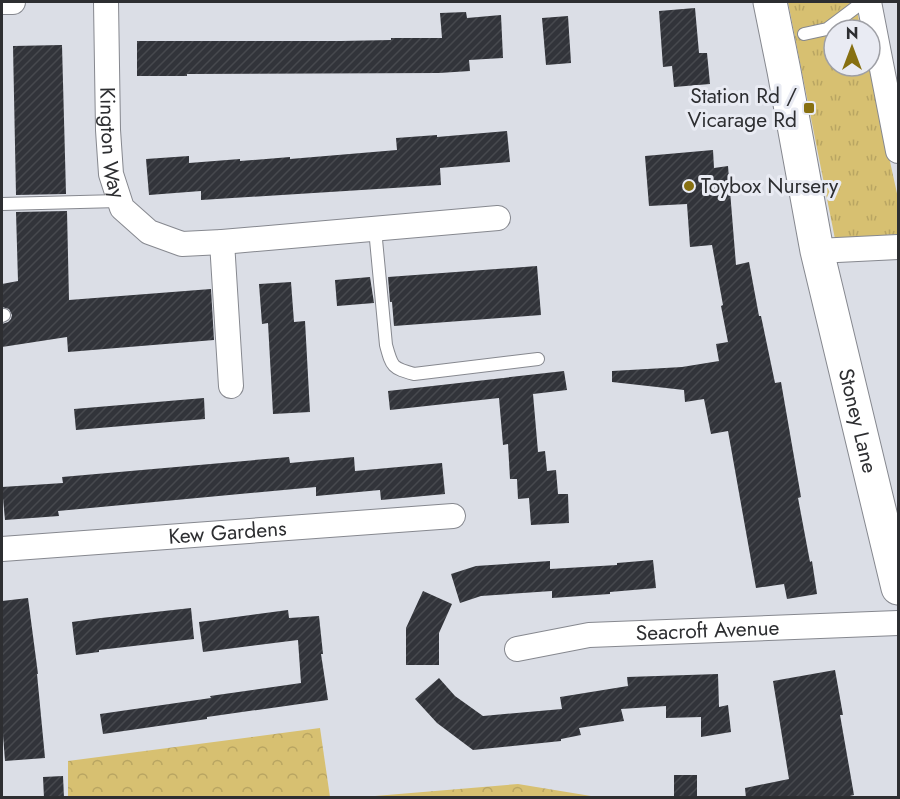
<svg xmlns="http://www.w3.org/2000/svg" width="900" height="799" viewBox="0 0 900 799" font-family="Jost,sans-serif">
<style>
.grass{fill:url(#grass-tufts)}
.park{fill:url(#park-crowns)}
.building{fill:url(#building-hatch)}
.lines{fill:none;stroke-linecap:round;stroke-linejoin:round}
.lane-casing{stroke:#86888f;stroke-width:14}
.street-casing{stroke:#86888f;stroke-width:26}
.primary-casing{stroke:#86888f;stroke-width:35}
.lane{stroke:#fff;stroke-width:12}
.street{stroke:#fff;stroke-width:24}
.primary{stroke:#fff;stroke-width:33}
.poi-dot{fill:#877011;stroke:#e9ebf3;stroke-width:2}
.labels{text-anchor:middle;stroke-width:6;stroke-linejoin:round;paint-order:stroke}
.poi-label{font-size:21px;fill:#2d2e31;stroke:#e9ebf3;text-anchor:end}
.street-label{font-size:21px;fill:#2d2e31;stroke:#e9ebf3}
</style>
<defs>
<pattern id="grass-tufts" width="24" height="20" patternUnits="userSpaceOnUse" patternTransform="scale(1.5)"><rect width="24" height="20" fill="#d7c071"/><path d="M3 7l-1-3M5 7V3M7 7l1-3M15 17l-1-3M17 17v-4M19 17l1-3" fill="none" stroke="#b9a562"/></pattern>
<pattern id="park-crowns" width="20" height="18" patternUnits="userSpaceOnUse" patternTransform="scale(1.5)"><rect width="20" height="18" fill="#d7c071"/><path d="M2 6a3 3 0 1 1 6 0M12 15a3 3 0 1 1 6 0" fill="none" stroke="#b9a562"/></pattern>
<pattern id="building-hatch" width="6" height="6" patternUnits="userSpaceOnUse" patternTransform="scale(1.5)"><rect width="6" height="6" fill="#32343a"/><path d="M-1 1l2-2M0 6l6-6M5 7l2-2" fill="none" stroke="#47494e"/></pattern>
</defs>
<rect width="100%" height="100%" fill="#dbdee6"/>
<!-- grass -->
<polygon class="grass" points="788,2 855,2 861,30 834,30 834,66 869,66 898,198 898,234 835,239"/>
<!-- park -->
<g class="park">
<polygon points="320,728 330,797 68,797 68,761"/>
<polygon points="518,784 597,797 363,797"/>
</g>
<!-- building -->
<g class="building">
<polygon points="695,8 699,53 707,53 710,84 674,87 672,66 663,67 659,11"/>
<polygon points="466,12 467,18 501,15 503,58 469,60 470,71 439,73 187,74 187,76 137,76 137,41 341,41 391,40 391,38 442,38 440,13"/>
<polygon points="568,16 571,63 546,65 542,18"/>
<polygon points="62,45 66,194 16,195 13,46"/>
<polygon points="507,131 510,162 440,168 441,185 201,200 201,191 149,195 146,159 189,156 189,163 240,159 240,161 290,157 290,159 397,150 396,138 437,135 437,137"/>
<polygon points="713,150 714,168 728,166 736,265 749,262 759,316 761,316 775,383 781,382 801,497 798,498 810,562 812,561 817,594 787,599 784,584 756,588 728,431 711,434 704,399 685,402 684,390 612,382 612,371 682,367 719,361 716,344 728,342 721,306 723,305 712,245 690,247 687,204 649,206 645,156"/>
<polygon points="67,211 69,300 211,289 214,340 68,352 67,337 2,347 2,324 8,322 11,319 12,315 9,309 2,307 2,284 18,281 16,212"/>
<polygon points="537,266 541,315 394,326 392,302 390,302 388,277"/>
<polygon points="370,277 374,303 337,306 335,280"/>
<polygon points="291,282 294,322 305,321 310,412 273,414 268,323 262,324 259,284"/>
<polygon points="564,371 567,390 533,394 538,452 545,451 547,471 556,470 558,494 568,494 569,523 531,525 529,498 518,499 517,479 510,479 508,444 503,445 499,398 390,410 388,391"/>
<polygon points="204,398 205,419 76,430 74,409"/>
<polygon points="289,457 290,463 354,457 355,471 442,463 445,494 381,500 380,490 316,496 316,487 58,511 59,516 5,520 2,487 63,483 62,477"/>
<polygon points="653,560 656,588 610,592 610,594 552,598 552,591 481,596 460,603 451,574 476,566 550,561 550,569 617,565 617,563"/>
<polygon points="423,591 452,604 439,633 439,665 406,665 406,628"/>
<polygon points="28,598 38,674 37,674 45,758 5,761 2,722 2,601"/>
<polygon points="191,608 194,639 99,650 99,652 76,655 72,622 101,618"/>
<polygon points="288,610 289,618 319,616 323,654 321,654 328,700 207,717 207,719 103,734 100,714 211,698 210,696 301,683 298,640 203,652 199,622"/>
<polygon points="835,670 843,715 840,715 854,795 842,798 746,798 745,788 789,779 773,681"/>
<polygon points="718,674 719,707 728,705 731,732 701,737 701,717 666,718 666,706 621,709 624,721 579,728 581,735 561,739 561,741 473,750 437,723 415,699 439,678 455,696 483,716 562,709 560,697 628,686 627,677"/>
<rect x="674" y="775" width="23" height="23"/>
<polygon points="63,776 64,798 44,798 43,777"/>
</g>
<g class="lines">
<defs>
<g id="lane">
<polyline points="804,34 827,29 863,2"/>
<polyline points="2,204 119,201"/>
<path d="M 375,229 L 386,345 C 392,367 392,368 414,374 L 538,359"/>
<polyline points="2,316 4,315"/>
</g>
<g id="street">
<polyline points="2,2 13,2"/>
<path id="s1" d="M 106,2 L 108,130 L 111,174 L 122,208 L 149,232 L 182,244 L 222,242 L 498,218"/>
<polyline points="869,2 898,151"/>
<polyline points="222,242 231,386"/>
<polyline points="817,251 898,247"/>
<path id="s2" d="M 2,549 L 453,516"/>
<path id="s3" d="M 517,649 L 589,635 L 898,623"/>
</g>
<g id="primary">
<path id="s4" d="M 770,2 L 784,71 L 817,251 L 898,588"/>
</g>
</defs>
<!-- lane casing -->
<use href="#lane" class="lane-casing"/>
<!-- street casing -->
<use href="#street" class="street-casing"/>
<!-- primary casing -->
<use href="#primary" class="primary-casing"/>
<!-- lane -->
<use href="#lane" class="lane"/>
<!-- street -->
<use href="#street" class="street"/>
<!-- primary -->
<use href="#primary" class="primary"/>
</g>
<!-- markers -->
<g class="poi-dot">
<rect x="803" y="102" width="12" height="12" rx="3"/>
<circle cx="689" cy="186" r="6"/>
</g>
<g class="labels">
<!-- poi labels -->
<g class="poi-label">
<text x="797" y="103">Station Rd /<tspan x="797" dy="24">Vicarage Rd</tspan></text>
<text x="701" y="193" text-anchor="start">Toybox Nursery</text>
</g>
<!-- street labels -->
<g class="street-label">
<text dy="7" stroke="none"><textPath href="#s1" startOffset="141">Kington Way</textPath></text>
<text dy="7" stroke="none"><textPath href="#s4" startOffset="428">Stoney Lane</textPath></text>
<text dy="7" stroke="none"><textPath href="#s2" startOffset="226">Kew Gardens</textPath></text>
<text dy="7" stroke="none"><textPath href="#s3" startOffset="192">Seacroft Avenue</textPath></text>
</g>
</g>
<!-- border -->
<rect width="900" height="799" fill="none" stroke="#2d2e31" stroke-width="6"/>
<!-- north arrow -->
<g transform="translate(852 48)"><circle r="28" fill="#e9ebf3" stroke="#9e9fa5" stroke-width="1.5"/>
<path d="M0-4.5L10 22L0 15L-10 22Z" fill="#877011"/>
<text y="-9" font-size="16" font-weight="bold" text-anchor="middle" fill="#2d2e31">N</text>
</g>
</svg>
